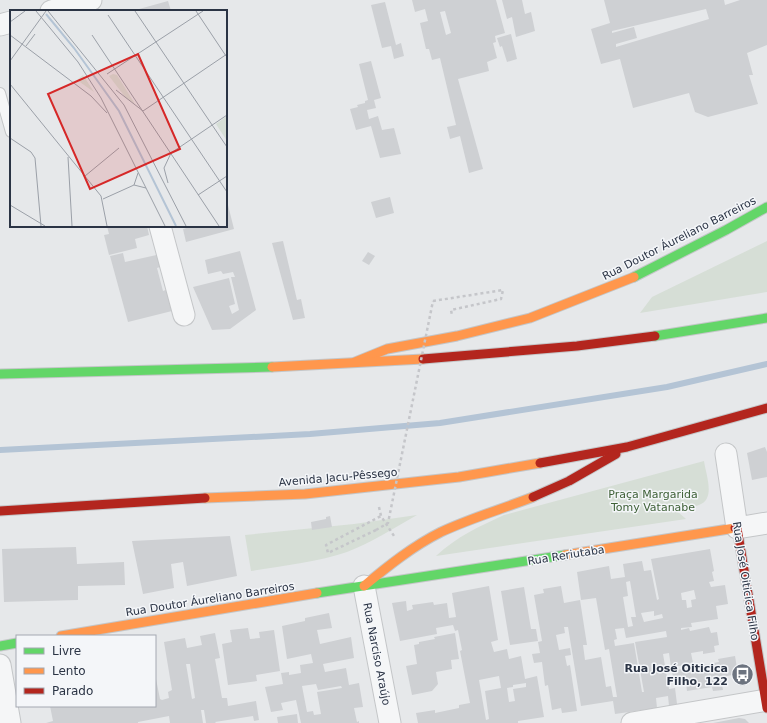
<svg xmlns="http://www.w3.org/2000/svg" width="767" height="723" viewBox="0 0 767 723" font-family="'DejaVu Sans',sans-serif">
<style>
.green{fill:#d6ded6}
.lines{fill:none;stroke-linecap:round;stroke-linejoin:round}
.stream{stroke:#b4c4d5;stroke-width:6}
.building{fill:#ced0d3;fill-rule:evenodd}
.lane-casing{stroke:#c4c6c8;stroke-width:12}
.street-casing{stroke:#c4c6c8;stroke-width:23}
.fast-casing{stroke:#c4c6c8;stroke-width:11}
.slow-casing{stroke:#c4c6c8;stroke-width:11}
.jam-casing{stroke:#c4c6c8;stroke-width:11}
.path{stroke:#c5c6ca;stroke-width:2.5;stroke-dasharray:3 3;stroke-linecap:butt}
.lane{stroke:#f5f6f7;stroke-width:10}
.street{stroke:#f5f6f7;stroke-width:21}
.fast{stroke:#63d668;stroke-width:9}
.slow{stroke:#ff974d;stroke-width:9}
.jam{stroke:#b3261e;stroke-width:9}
.path-bridge{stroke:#c5c6ca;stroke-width:2.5;stroke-dasharray:3 3;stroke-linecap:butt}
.labels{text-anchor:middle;stroke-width:3;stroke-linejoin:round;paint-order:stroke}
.street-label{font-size:11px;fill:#2b3445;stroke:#f4f6f9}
.park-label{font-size:11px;fill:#3f6138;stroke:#f4f6f9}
.poi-label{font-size:11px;font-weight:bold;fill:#2b3445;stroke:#f4f6f9;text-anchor:end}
.inset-river{fill:none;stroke:#b4c4d5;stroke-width:2}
.inset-road{fill:none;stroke:#9ba0a8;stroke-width:1}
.view{fill:#d62828;fill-opacity:0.15;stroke:#d62828;stroke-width:2}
.inset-edge{fill:none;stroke:#2b3445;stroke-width:2}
</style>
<rect width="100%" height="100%" fill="#e6e8ea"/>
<!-- green -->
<g class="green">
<polygon points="767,241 767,292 640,313 652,297"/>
<path d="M 704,461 C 706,475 716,499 699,505 C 692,508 684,509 677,511 L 686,519 L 436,556 C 456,537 480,526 504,515 Z"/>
<path d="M 417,515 C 394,528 371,543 347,552 C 319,562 281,566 251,571 L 245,535 L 354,524 Z"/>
</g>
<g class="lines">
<!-- stream -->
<polyline class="stream" points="0,450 310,434 440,423 667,387 767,364"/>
</g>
<!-- building -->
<g class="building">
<path d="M 412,0 L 496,0 L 505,33 L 495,36 L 496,42 L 493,43 L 497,58 L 487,62 L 489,71 L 458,79 L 483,169 L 469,173 L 460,136 L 450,139 L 447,127 L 456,125 L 440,58 L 432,60 L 429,49 L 426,49 L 420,23 L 428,21 L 425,9 L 415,12 ZM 445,11 L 451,33 L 446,35 L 440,12 Z"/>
<polygon points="502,0 522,0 525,14 531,12 535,31 516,37 512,17 507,19"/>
<path d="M 604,0 L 724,0 L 725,5 L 740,0 L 767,0 L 767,45 L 747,53 L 753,75 L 749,75 L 758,104 L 708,117 L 695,112 L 689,93 L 633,108 L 620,59 L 601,64 L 591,29 L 610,23 ZM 706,9 L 709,19 L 616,47 L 616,44 L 637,38 L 634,27 L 612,33 L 612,31 Z"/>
<polygon points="168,1 171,11 132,11"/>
<polygon points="385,2 396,45 401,43 404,56 394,59 391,46 382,48 371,5"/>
<polygon points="511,34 517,59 507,62 502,46 500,47 497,38"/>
<polygon points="371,61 381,98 374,100 376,108 367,110 369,119 378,116 382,130 394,128 401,154 380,158 371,126 356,130 350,109 358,107 357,105 365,103 365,101 368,100 359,64"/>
<polygon points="390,197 394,213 376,218 371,202"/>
<polygon points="227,201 234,229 186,242 183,229 193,226 226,226"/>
<polygon points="107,226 147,226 149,235 135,239 137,248 109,255 104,235 109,234"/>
<polygon points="283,241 297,300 301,299 305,318 293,320 272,243"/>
<polygon points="240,251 256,310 230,329 212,330 193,287 229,278 235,304 229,306 232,314 239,310 231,277 235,277 233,272 223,274 221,271 208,274 205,260"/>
<polygon points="368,252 375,256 369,265 362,261"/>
<polygon points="123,253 125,262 161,254 163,266 157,268 163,291 174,287 180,309 128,322 110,256"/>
<polygon points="765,447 767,452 767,477 752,480 747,453"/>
<polygon points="330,516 332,527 312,530 311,522 326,519 326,517"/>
<polygon points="230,536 237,576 187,586 183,562 171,564 174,588 143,594 132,541"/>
<polygon points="76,547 77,564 124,562 125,585 78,586 78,600 4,602 2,549"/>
<path d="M 710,549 L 714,571 L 712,572 L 714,581 L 709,582 L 711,587 L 725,585 L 728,604 L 716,606 L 718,619 L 691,623 L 692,627 L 681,628 L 681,630 L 689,628 L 690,631 L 709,627 L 711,633 L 717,632 L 719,645 L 714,646 L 715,652 L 703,654 L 703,651 L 691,653 L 693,663 L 679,666 L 671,667 L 669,653 L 663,654 L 669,689 L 675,688 L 677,704 L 669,706 L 668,696 L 656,698 L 657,708 L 615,714 L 613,701 L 581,706 L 568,627 L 564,627 L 565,633 L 556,635 L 559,650 L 570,648 L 571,655 L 565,656 L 567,666 L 570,665 L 577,711 L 562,713 L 561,708 L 552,710 L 548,685 L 545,686 L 542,662 L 534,663 L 532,654 L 540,653 L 538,642 L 542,641 L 534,595 L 544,593 L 543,589 L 561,586 L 564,603 L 580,600 L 587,645 L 583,645 L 585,660 L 601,657 L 606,687 L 611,686 L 613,697 L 617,697 L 609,649 L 605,650 L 596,598 L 581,600 L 577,572 L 609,566 L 611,579 L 625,577 L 623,564 L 642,561 L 644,571 L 651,570 L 657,600 L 659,599 L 651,559 ZM 630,581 L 636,617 L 631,617 L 633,626 L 628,627 L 623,597 L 628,596 L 626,582 ZM 694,590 L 696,599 L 691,600 L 692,607 L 687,608 L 686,600 L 682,600 L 681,593 ZM 654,611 L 654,616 L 662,614 L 663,618 L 644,622 L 641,613 ZM 624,628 L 626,638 L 666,631 L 667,637 L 635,642 L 644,692 L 642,692 L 634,643 L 615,646 L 614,640 L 617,639 L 615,629 Z"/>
<path d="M 489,586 L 498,640 L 491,642 L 494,652 L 507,649 L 509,659 L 521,656 L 525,679 L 537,676 L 544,717 L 518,721 L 518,723 L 418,723 L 416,713 L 435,710 L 435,713 L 459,708 L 459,705 L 470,703 L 460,651 L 462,650 L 458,630 L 455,631 L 453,625 L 436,628 L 437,634 L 400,641 L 392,603 L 406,601 L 407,611 L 413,609 L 412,605 L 433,602 L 434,605 L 447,603 L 449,618 L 456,617 L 452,593 ZM 499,676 L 501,688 L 485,691 L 489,719 L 486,720 L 479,680 ZM 526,683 L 526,687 L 513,689 L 515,701 L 509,702 L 507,688 L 513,687 L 513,685 Z"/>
<polygon points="524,587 531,629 536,629 538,641 510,645 501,591"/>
<path d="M 329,613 L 332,628 L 317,630 L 320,644 L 351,637 L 354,658 L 323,664 L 325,672 L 346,668 L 349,685 L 359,683 L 363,707 L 354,708 L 357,722 L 359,721 L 359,723 L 301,723 L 296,700 L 281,703 L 283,710 L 271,712 L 265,687 L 283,684 L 281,673 L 289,672 L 289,675 L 301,673 L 300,665 L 313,663 L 311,654 L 287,659 L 282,626 L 305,621 L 305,618 ZM 316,684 L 318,690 L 341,686 L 342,688 L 317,692 L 321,714 L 314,715 L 313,711 L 307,712 L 302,686 Z"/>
<polygon points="248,628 250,639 260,638 259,632 274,630 280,671 256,675 257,681 228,685 222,644 232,642 230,630"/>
<path d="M 215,633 L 220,658 L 215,659 L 222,698 L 227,698 L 228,706 L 256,701 L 259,720 L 254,721 L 253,716 L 215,722 L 216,723 L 206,723 L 204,710 L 201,710 L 203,723 L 170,723 L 169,716 L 138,722 L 138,723 L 46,723 L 53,721 L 50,706 L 155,706 L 155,674 L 160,699 L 162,700 L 169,698 L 168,692 L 172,690 L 164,642 L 185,638 L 187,648 L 202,645 L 200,636 ZM 186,664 L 190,664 L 195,698 L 192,699 Z"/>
<polygon points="455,633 459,659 451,660 452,669 436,672 438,684 432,691 412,695 406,666 417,664 414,645 419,644 419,642 435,639 434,637"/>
<polygon points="735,656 738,674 727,676 727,679 722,685 723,690 713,691 712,687 687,691 686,683 674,685 672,671 719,662 718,659"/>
<polygon points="297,714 298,723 278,723 277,717"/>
<polygon points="739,718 745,719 749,723 713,723"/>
</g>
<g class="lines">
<defs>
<polyline id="lane" points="0,93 11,132"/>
<g id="street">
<polyline points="51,11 91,0"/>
<polyline points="0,25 11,22"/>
<polyline points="160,226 184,315"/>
<polyline points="726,454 737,528 767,523"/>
<polyline points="364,586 390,723"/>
<polyline points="0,665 10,723"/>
<polyline points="632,723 767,700"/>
</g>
<g id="fast">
<polyline points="634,277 726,230 767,207"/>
<polyline points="655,336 767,318"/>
<polyline points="0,374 272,367"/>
<polyline points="317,593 565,555"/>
<polyline points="0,646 17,643"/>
</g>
<g id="slow">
<polyline points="355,362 387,349 457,336 530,318 634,277"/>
<polyline points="272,367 423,359"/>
<polyline points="205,498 305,494 459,477 540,463"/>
<polyline points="565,555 735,528"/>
<path d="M 364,586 C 388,566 413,546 441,532 C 471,518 502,509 533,497"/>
<polyline points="61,636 317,593"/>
</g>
<g id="jam">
<polyline points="423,359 577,346 655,336"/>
<polyline points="540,463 627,447 767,408"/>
<polyline points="533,497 569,481 616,454"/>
<polyline points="0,511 205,498"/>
<polyline points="735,528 737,528 767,708"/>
</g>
</defs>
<!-- lane casing -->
<use href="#lane" class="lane-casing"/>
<!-- street casing -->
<use href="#street" class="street-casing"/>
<!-- fast casing -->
<use href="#fast" class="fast-casing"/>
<!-- slow casing -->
<use href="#slow" class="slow-casing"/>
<!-- jam casing -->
<use href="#jam" class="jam-casing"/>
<!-- path -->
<g class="path">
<polyline points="433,301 503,290 501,299 451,310 452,315"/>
<polyline points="379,507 381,516 394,536"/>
<polyline points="376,530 328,553 326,545 381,516"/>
</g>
<!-- lane -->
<use href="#lane" class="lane"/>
<!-- street -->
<use href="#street" class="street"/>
<!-- fast -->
<use href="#fast" class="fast"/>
<!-- slow -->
<use href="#slow" class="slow"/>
<!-- jam -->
<use href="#jam" class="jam"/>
<!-- path-bridge -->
<polyline class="path-bridge" points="376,530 388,523 433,301"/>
</g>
<!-- icons -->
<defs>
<symbol id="bus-disc" viewBox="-11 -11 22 22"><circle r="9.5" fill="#6c737f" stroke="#f4f6f9"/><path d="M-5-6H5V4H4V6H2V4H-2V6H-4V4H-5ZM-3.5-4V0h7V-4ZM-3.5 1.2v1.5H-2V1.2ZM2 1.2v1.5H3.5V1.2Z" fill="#fff"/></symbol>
</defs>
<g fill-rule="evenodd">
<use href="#bus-disc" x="730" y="662" width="25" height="25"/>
</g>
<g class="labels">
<!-- street labels -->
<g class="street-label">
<text transform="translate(679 238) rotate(-27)" y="4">Rua Doutor Áureliano Barreiros</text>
<text transform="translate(338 477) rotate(-5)" y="4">Avenida Jacu-Pêssego</text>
<text transform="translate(566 555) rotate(-9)" y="4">Rua Reriutaba</text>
<text transform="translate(746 581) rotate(81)" y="4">Rua José Oiticica Filho</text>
<text transform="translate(210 599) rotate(-9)" y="4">Rua Doutor Áureliano Barreiros</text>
<text transform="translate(377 654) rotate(79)" y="4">Rua Narciso Araújo</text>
</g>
<!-- park labels -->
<g class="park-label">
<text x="653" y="498">Praça Margarida<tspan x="653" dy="13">Tomy Vatanabe</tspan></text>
</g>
<!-- poi labels -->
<g class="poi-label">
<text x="728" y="672">Rua José Oiticica<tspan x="728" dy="13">Filho, 122</tspan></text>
</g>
</g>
<!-- overview -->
<g transform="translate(10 10)">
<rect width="217" height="217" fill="#e6e8ea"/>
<path d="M 103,64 L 107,65 L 125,94 L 116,88 L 99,66 ZM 73,65 L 84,82 L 67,70 ZM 217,106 L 217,131 L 206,114 Z" fill="#d6ded6"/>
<path class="inset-river" d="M 36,4 L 64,38 L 109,101 L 166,216"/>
<path class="inset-road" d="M 26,1 L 68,52 L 91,88 L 155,216M 38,1 L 114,95 L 176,216M 125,1 L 217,137M 186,1 L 216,46M 98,5 L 217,182M 0,12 L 15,1M 0,25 L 81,86 L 97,103M 82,25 L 209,216M 16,36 L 25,24M 0,51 L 36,1M 97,64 L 193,1M 0,74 L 91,186 L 97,216M 106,80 L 133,101M 133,101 L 217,44M 0,128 L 21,142 L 25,148 L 31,216M 161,143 L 217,105M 58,147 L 62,216M 75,166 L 109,138M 158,173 L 154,158 L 161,143M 124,175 L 128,163M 188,185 L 217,166M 93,189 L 124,175 L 136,178M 0,195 L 35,216"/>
<path class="view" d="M 128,44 L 170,139 L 80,179 L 38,84 Z"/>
<rect width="217" height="217" class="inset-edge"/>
</g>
<!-- legend -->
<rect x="16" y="635" width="140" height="72" fill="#f4f6f9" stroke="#a4a8b1"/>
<rect x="24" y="648" width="20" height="6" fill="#63d668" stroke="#a4a8b1"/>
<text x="52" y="655" font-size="12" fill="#2b3445">Livre</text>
<rect x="24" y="668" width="20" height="6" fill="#ff974d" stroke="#a4a8b1"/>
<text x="52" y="675" font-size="12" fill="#2b3445">Lento</text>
<rect x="24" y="688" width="20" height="6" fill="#b3261e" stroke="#a4a8b1"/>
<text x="52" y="695" font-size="12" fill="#2b3445">Parado</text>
</svg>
